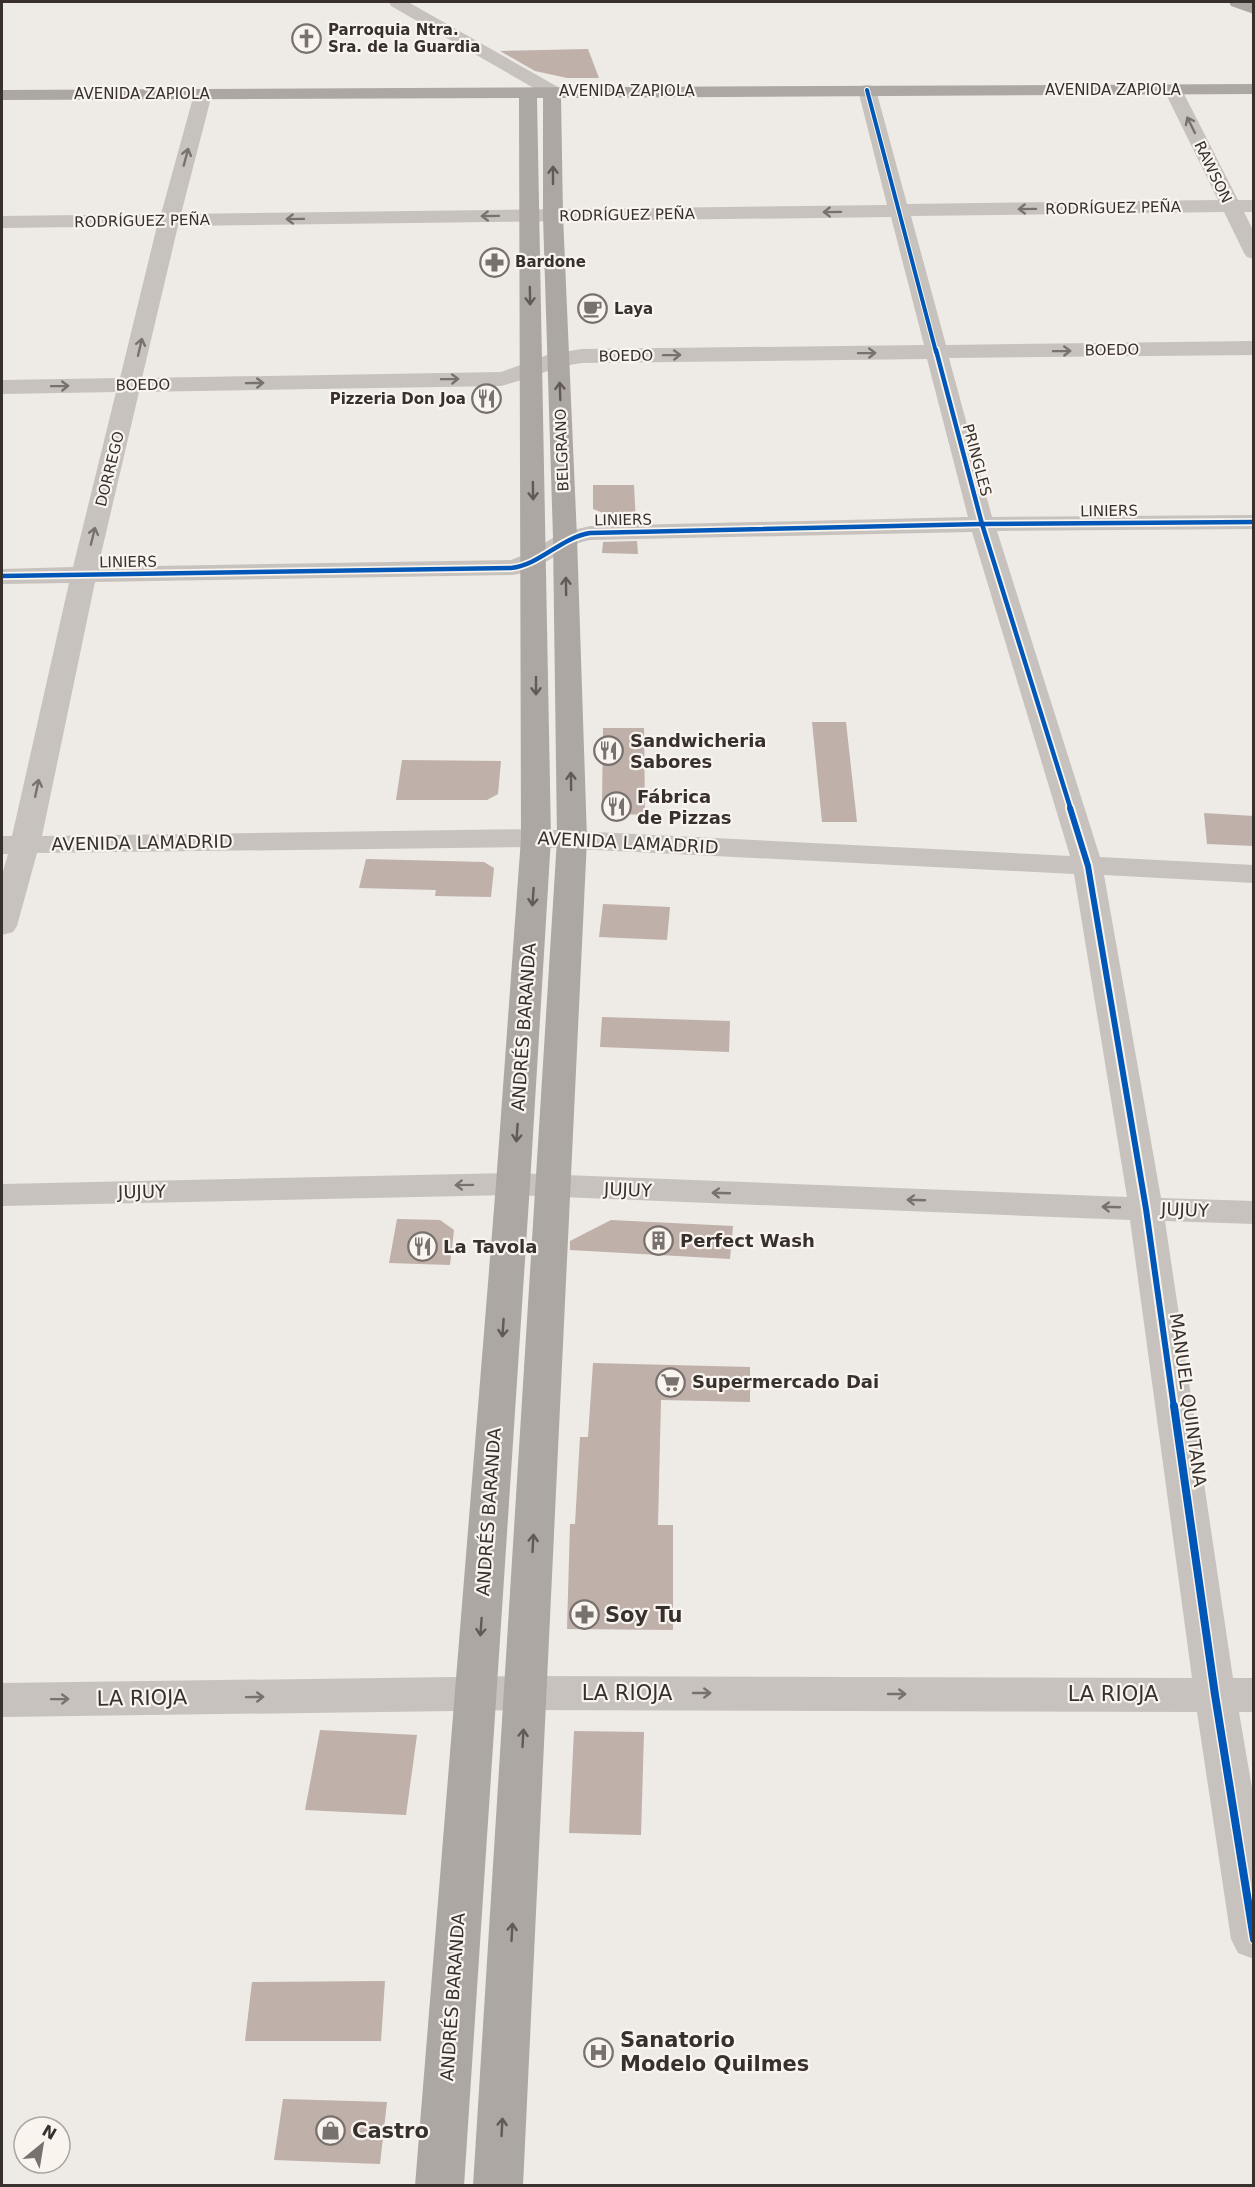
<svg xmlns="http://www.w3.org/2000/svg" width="1255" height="2187" viewBox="0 0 1255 2187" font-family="'DejaVu Sans',sans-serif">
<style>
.building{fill:#bfb0aa}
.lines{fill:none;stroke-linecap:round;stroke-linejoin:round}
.minor{fill:#c7c2be;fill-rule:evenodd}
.major{fill:#aca7a3;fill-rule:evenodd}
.cycleway-far3-casing{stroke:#f9f4ee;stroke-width:6}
.cycleway-far2-casing{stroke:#f9f4ee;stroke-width:8}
.cycleway-far1-casing{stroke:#f9f4ee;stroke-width:10}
.cycleway-casing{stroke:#f9f4ee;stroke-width:11}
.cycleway-far3{stroke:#0057b8;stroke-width:4}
.cycleway-far2{stroke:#0057b8;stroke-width:4.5}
.cycleway-far1{stroke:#0057b8;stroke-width:6}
.cycleway{stroke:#0057b8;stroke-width:8}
.oneway{stroke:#78726e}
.oneway2{stroke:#615a56}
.labels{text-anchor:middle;stroke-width:4.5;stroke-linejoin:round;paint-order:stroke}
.far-poi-label{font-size:15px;font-weight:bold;fill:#38302c;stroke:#f9f4ee;text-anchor:start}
.far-street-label{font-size:15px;fill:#38302c;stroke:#f9f4ee}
.poi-label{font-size:18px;font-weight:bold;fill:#38302c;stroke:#f9f4ee;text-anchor:start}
.street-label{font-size:18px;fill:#38302c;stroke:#f9f4ee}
.near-poi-label{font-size:21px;font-weight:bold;fill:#38302c;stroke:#f9f4ee;text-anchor:start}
.near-street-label{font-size:21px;fill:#38302c;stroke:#f9f4ee}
</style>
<rect width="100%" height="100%" fill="#eeeae6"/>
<!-- building -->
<g class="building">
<polygon points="588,49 599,78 567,78 535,71 500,51"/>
<polygon points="593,485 634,485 636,523 605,523 606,514 593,509"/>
<polygon points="637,541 638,554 602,553 603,542"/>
<polygon points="812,722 846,722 857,822 822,822"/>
<polygon points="603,728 644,728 645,815 619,814 602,804"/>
<polygon points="402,760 501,761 498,794 487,800 396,800"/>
<polygon points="1204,813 1254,816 1254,846 1207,844"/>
<polygon points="366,859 484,862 494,868 491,897 435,896 436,890 359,888"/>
<polygon points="603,904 670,907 667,940 599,937"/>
<polygon points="602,1017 730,1021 729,1052 600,1047"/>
<polygon points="397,1219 440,1220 454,1230 450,1265 389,1263"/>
<polygon points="611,1220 733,1226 730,1259 570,1250 570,1241"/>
<polygon points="593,1363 750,1367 750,1402 661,1400 658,1525 673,1525 673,1630 567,1629 570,1524 575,1524 580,1437 588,1437"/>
<polygon points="320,1730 417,1735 406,1815 305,1810"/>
<polygon points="574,1731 644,1732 641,1835 569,1833"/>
<polygon points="385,1981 381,2041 245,2041 252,1982"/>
<polygon points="283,2099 387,2102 380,2164 274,2160"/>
</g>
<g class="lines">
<!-- minor -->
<g class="minor">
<polygon points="389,2 408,2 558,87 561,91 558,95 546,95 391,6"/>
<path d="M 867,85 L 873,86 L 876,90 L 907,204 L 1218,200 L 1164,90 L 1167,86 L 1179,86 L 1182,90 L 1238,200 L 1254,200 L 1254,212 L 1244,212 L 1254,232 L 1254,259 L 1247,257 L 1244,253 L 1224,212 L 911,216 L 946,345 L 1254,341 L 1254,355 L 949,358 L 992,517 L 1254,515 L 1254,529 L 997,531 L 1100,857 L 1254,865 L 1254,883 L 1104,875 L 1161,1198 L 1254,1201 L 1254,1224 L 1165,1221 L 1233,1678 L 1254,1678 L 1254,1712 L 1239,1712 L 1254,1800 L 1254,1959 L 1238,1953 L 1231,1939 L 1197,1712 L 525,1710 L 2,1717 L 2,1683 L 525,1676 L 1192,1678 L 1130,1220 L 513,1195 L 2,1206 L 2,1184 L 513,1173 L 1127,1197 L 1074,874 L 536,847 L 37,853 L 17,926 L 13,932 L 2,935 L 2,875 L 8,854 L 2,854 L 2,836 L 12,836 L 69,583 L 2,584 L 2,569 L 73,567 L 116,392 L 2,394 L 2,380 L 120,378 L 157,226 L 2,228 L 2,216 L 161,214 L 194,94 L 197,90 L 209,90 L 212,94 L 181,214 L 887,205 L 858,90 L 861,86 ZM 891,217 L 924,345 L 582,349 L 550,354 L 501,372 L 142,378 L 178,226 ZM 927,359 L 968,517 L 590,526 L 561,533 L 528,553 L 511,560 L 98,567 L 139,392 L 501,386 C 529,379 554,366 582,363 ZM 972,532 L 1070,856 L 536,829 L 42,836 L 95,582 L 511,575 C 542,573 561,545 590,540 Z"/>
</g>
<!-- major -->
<g class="major">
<polygon points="1229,2 1254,3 1254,14 1231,6"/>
<polygon points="1254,84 1254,94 561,98 563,216 577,538 587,839 523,2186 473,2186 557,839 553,538 543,216 543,98 537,98 551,838 530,1184 464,2186 415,2186 496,1184 521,838 519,98 2,100 2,90"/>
</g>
<defs>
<polyline id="cycleway-far3" points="867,90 936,352"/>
<g id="cycleway-far2">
<polyline points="936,350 982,524 1071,810"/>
<path d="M 2,576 L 511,568 C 540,565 560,538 590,533 L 982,524 L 1254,522"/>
</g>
<polyline id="cycleway-far1" points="1070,808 1088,866 1146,1209 1174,1408"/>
<polyline id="cycleway" points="1174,1406 1215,1695 1254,1939"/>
</defs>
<!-- cycleway-far3 casing -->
<use href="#cycleway-far3" class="cycleway-far3-casing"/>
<!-- cycleway-far2 casing -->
<use href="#cycleway-far2" class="cycleway-far2-casing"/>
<!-- cycleway-far1 casing -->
<use href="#cycleway-far1" class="cycleway-far1-casing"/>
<!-- cycleway casing -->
<use href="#cycleway" class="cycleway-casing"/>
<!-- cycleway-far3 -->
<use href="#cycleway-far3" class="cycleway-far3"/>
<!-- cycleway-far2 -->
<use href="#cycleway-far2" class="cycleway-far2"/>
<!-- cycleway-far1 -->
<use href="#cycleway-far1" class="cycleway-far1"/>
<!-- cycleway -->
<use href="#cycleway" class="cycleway"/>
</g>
<!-- one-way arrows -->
<defs><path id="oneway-shaft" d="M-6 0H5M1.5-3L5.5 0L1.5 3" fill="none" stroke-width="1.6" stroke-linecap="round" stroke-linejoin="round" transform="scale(1.5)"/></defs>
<g class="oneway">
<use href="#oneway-shaft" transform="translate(1191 125) rotate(-116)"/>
<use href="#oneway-shaft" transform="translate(186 157) rotate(-75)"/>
<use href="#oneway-shaft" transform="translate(1027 209) rotate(179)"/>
<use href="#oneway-shaft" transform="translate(832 212) rotate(179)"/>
<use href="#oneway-shaft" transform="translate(490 216) rotate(179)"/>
<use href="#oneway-shaft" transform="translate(295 219) rotate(179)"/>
<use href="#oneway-shaft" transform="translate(140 347) rotate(-77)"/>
<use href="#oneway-shaft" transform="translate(1062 351) rotate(-1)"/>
<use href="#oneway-shaft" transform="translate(867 353) rotate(-1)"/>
<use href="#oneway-shaft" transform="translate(672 355) rotate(-1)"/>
<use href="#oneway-shaft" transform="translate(450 379) rotate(-1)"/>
<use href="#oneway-shaft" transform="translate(255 383) rotate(-1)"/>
<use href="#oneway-shaft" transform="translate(60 386) rotate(-1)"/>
<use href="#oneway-shaft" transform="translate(93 536) rotate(-76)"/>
<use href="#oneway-shaft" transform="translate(37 788) rotate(-78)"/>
<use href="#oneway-shaft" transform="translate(464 1185) rotate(179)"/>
<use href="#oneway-shaft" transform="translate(721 1193) rotate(-178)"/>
<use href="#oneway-shaft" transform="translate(916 1200) rotate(-178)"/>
<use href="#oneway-shaft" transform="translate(1111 1207) rotate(-178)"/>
<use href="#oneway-shaft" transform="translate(702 1693)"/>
<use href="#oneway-shaft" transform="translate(897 1694)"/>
<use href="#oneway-shaft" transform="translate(255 1697) rotate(-1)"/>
<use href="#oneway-shaft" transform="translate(60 1699) rotate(-1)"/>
</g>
<g class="oneway2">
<use href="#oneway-shaft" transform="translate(553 175) rotate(-90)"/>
<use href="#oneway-shaft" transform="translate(530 296) rotate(89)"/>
<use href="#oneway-shaft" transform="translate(560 391) rotate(-92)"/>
<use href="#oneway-shaft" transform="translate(533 491) rotate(89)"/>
<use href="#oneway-shaft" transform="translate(566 586) rotate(-91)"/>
<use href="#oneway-shaft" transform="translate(536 686) rotate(90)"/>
<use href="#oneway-shaft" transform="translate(571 781) rotate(-91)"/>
<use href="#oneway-shaft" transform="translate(533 897) rotate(94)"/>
<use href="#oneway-shaft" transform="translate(517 1133) rotate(94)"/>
<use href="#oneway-shaft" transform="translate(503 1328) rotate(94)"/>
<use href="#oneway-shaft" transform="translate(533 1543) rotate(-87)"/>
<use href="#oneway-shaft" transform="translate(481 1627) rotate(94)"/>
<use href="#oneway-shaft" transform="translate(523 1738) rotate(-87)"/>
<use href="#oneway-shaft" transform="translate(512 1932) rotate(-87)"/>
<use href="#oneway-shaft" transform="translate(502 2127) rotate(-87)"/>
</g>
<!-- icons -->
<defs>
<symbol id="church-ring" viewBox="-11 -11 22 22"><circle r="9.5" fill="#f9f4ee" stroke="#78716d" stroke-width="1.5"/><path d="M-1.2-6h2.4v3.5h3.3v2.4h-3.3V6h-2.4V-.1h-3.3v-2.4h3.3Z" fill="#78716d"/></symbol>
<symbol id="pharmacy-ring" viewBox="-11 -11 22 22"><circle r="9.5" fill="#f9f4ee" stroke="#78716d" stroke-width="1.5"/><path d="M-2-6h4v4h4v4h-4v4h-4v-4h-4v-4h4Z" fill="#78716d"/></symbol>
<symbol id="cafe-ring" viewBox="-11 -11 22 22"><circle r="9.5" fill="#f9f4ee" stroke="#78716d" stroke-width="1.5"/><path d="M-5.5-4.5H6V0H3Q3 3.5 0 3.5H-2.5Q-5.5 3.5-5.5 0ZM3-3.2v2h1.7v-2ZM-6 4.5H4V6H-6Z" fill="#78716d"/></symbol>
<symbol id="restaurant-ring" viewBox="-11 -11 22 22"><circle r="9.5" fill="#f9f4ee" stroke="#78716d" stroke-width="1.5"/><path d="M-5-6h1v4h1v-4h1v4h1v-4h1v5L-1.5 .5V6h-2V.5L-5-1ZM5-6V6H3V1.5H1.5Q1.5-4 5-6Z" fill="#78716d"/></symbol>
<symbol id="building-ring" viewBox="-11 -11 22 22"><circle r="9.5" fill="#f9f4ee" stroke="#78716d" stroke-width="1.5"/><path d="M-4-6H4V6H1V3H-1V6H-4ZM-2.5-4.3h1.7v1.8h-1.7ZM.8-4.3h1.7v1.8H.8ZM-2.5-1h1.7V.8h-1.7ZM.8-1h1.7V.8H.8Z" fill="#78716d"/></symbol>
<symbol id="supermarket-ring" viewBox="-11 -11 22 22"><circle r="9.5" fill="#f9f4ee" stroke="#78716d" stroke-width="1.5"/><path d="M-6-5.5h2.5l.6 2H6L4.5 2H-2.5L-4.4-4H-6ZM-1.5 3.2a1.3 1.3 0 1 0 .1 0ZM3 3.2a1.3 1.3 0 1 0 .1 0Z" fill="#78716d"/></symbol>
<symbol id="hospital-ring" viewBox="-11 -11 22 22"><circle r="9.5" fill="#f9f4ee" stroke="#78716d" stroke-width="1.5"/><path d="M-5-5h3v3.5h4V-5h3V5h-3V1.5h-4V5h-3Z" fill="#78716d"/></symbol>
<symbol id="shop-ring" viewBox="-11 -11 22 22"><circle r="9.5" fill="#f9f4ee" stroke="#78716d" stroke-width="1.5"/><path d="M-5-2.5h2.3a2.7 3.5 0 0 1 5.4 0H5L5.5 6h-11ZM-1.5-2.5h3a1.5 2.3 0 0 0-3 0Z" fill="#78716d"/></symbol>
</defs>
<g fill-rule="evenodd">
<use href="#church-ring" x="290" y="22" width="33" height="33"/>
<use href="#pharmacy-ring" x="478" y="246" width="33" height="33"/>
<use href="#cafe-ring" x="576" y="292" width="33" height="33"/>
<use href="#restaurant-ring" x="470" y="382" width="33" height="33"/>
<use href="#restaurant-ring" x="592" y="734" width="33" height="33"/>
<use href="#restaurant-ring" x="600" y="790" width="33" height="33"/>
<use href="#building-ring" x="642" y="1224" width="33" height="33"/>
<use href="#restaurant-ring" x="406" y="1230" width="33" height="33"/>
<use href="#supermarket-ring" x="654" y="1366" width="33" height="33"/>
<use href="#pharmacy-ring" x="568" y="1598" width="33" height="33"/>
<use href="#hospital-ring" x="582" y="2036" width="33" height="33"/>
<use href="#shop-ring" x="314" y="2114" width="33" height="33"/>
</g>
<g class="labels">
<!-- far-poi labels -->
<g class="far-poi-label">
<text x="328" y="35">Parroquia Ntra.<tspan x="328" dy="17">Sra. de la Guardia</tspan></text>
<text x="515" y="267">Bardone</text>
<text x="614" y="314">Laya</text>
<text x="466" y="404" text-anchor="end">Pizzeria Don Joa</text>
</g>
<!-- far-street labels -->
<g class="far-street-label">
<text x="1113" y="95">AVENIDA ZAPIOLA</text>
<text x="627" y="96">AVENIDA ZAPIOLA</text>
<text x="142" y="99">AVENIDA ZAPIOLA</text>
<text transform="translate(1213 172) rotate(64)" y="5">RAWSON</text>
<text transform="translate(1113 208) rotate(-1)" y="5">RODRÍGUEZ PEÑA</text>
<text transform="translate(627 215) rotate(-1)" y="5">RODRÍGUEZ PEÑA</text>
<text transform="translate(142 221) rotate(-1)" y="5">RODRÍGUEZ PEÑA</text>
<text transform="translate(1112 350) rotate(-1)" y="5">BOEDO</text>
<text transform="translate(626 356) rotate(-1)" y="5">BOEDO</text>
<text transform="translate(143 385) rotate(-1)" y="5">BOEDO</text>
<text transform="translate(562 450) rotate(-92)" y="5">BELGRANO</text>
<text transform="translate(977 460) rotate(75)" y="5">PRINGLES</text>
<text transform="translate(110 469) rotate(-76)" y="5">DORREGO</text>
<text transform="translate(1109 511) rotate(-1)" y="5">LINIERS</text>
<text transform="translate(623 520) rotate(-1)" y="5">LINIERS</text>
<text transform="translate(128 562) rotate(-1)" y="5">LINIERS</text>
</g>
<!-- poi labels -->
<g class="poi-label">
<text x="630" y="747">Sandwicheria<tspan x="630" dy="21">Sabores</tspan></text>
<text x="637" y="803">Fábrica<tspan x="637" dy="21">de Pizzas</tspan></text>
<text x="680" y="1247">Perfect Wash</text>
<text x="443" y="1253">La Tavola</text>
<text x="692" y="1388">Supermercado Dai</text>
</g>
<!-- street labels -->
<g class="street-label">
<text transform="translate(142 843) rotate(-1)" y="6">AVENIDA LAMADRID</text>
<text transform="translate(628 843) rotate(3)" y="6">AVENIDA LAMADRID</text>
<text transform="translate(524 1027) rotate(-86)" y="6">ANDRÉS BARANDA</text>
<text transform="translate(628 1190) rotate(2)" y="6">JUJUY</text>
<text transform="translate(142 1192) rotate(-1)" y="6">JUJUY</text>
<text transform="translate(1185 1210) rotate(2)" y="6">JUJUY</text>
<text transform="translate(1188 1400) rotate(82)" y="6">MANUEL QUINTANA</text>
<text transform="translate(489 1512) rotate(-86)" y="6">ANDRÉS BARANDA</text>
<text transform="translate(453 1997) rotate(-86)" y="6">ANDRÉS BARANDA</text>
</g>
<!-- near-poi labels -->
<g class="near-poi-label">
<text x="605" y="1622">Soy Tu</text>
<text x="620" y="2047">Sanatorio<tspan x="620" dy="24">Modelo Quilmes</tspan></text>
<text x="352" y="2138">Castro</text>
</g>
<!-- near-street labels -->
<g class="near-street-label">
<text x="627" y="1700">LA RIOJA</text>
<text x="1113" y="1701">LA RIOJA</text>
<text transform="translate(142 1698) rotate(-1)" y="7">LA RIOJA</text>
</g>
</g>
<!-- border -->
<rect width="1255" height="2187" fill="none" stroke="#38302c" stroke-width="6"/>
<!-- north arrow -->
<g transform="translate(42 2145) rotate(30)"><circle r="28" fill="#f9f4ee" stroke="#aca6a0" stroke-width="1.5"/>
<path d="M0-4.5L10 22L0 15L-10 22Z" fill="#78716d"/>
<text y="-9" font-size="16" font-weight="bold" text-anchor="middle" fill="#38302c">N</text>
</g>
</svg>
